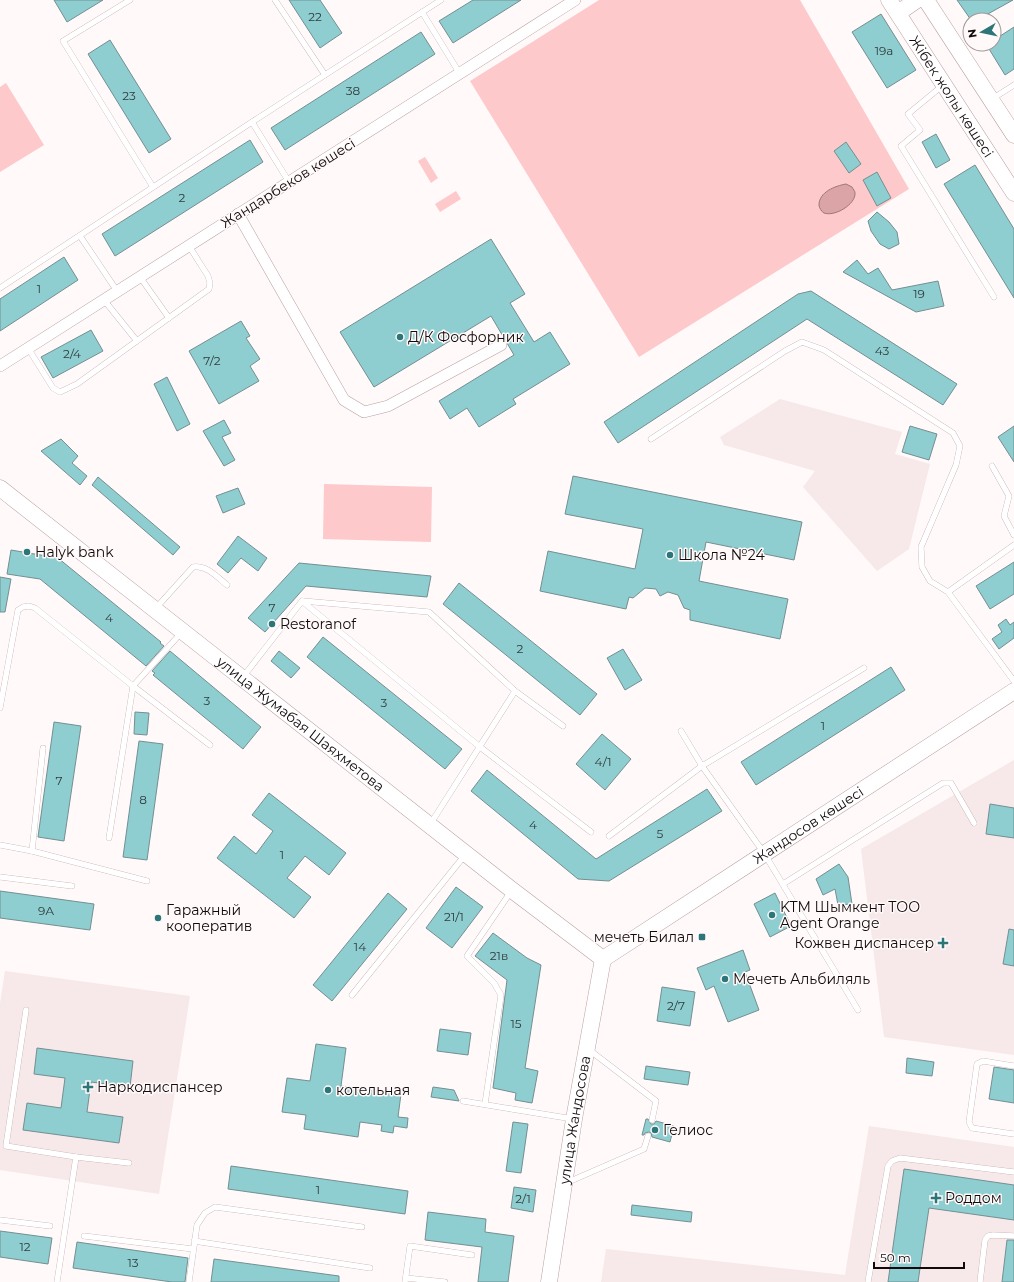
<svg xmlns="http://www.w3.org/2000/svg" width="1014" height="1282" viewBox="0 0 1014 1282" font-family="Montserrat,sans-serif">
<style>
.built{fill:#f7e8e9}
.green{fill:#fdc9cb}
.water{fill:#dba5a7;stroke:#9f7678}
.building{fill:#8ecdd0;stroke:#748f91}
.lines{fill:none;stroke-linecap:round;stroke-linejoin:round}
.lane-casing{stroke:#bba1a2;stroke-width:6}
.street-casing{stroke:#bba1a2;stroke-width:12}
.secondary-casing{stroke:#bba1a2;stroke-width:17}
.lane{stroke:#fff;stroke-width:5.5}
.street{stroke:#fff;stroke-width:11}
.secondary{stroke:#fff;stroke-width:16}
.poi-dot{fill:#2c7679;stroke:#fff9f9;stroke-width:1.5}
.labels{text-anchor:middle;stroke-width:3;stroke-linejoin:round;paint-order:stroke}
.number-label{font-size:12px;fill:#313b3c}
.street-label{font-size:14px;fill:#120a0a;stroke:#fff9f9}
.poi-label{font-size:14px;fill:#120a0a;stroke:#fff9f9;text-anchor:start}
</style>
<rect width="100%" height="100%" fill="#fff9f9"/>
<!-- built -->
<g class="built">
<polygon points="780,399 902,432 895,454 930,464 909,549 877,571 803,487 815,471 724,445 720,437"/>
<polygon points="1014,760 1014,1055 884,1037 861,849"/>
<polygon points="5,971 190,996 159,1194 0,1170 0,1003"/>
<polygon points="869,1126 1014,1147 1014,1282 601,1282 606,1249 845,1275"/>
</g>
<!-- green -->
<g class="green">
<polygon points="599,0 800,0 909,189 639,357 470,81"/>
<polygon points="6,83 44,145 0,172 0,87"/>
<polygon points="425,157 438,178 431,183 418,161"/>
<polygon points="456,191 461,199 440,212 435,204"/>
<polygon points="324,484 432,487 431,542 323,539"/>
</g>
<!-- water -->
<path class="water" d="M 846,184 L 852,187 C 853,189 855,191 855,193 C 856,204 835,217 824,213 C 822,212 819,208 819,205 C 819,192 835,186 846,184 Z"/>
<!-- building -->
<g class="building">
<polygon points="54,0 103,0 67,22"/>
<polygon points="289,0 320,0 342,33 320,48"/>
<polygon points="473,0 521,0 453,43 439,21"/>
<polygon points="957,0 1013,0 977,20 971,20"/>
<polygon points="881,14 916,70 887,88 852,32"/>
<polygon points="1014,27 1014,69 1005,75 986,44 994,44 994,40"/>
<polygon points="421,32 435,54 285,150 271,128"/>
<polygon points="110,40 171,139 149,153 88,54"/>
<polygon points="936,134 950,160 936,168 922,142"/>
<polygon points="250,140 263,162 115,256 102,234"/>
<polygon points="846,142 861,164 849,173 834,151"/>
<polygon points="975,165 1014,229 1014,298 944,184"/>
<polygon points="877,172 891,198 877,206 863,180"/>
<polygon points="877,212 889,222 897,232 899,244 889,249 880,244 871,231 868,221"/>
<polygon points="491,239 525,294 510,303 534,342 550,332 570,364 513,399 516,404 479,427 467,408 450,419 439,401 514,355 491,316 374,387 340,332"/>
<polygon points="64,257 78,280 0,331 0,299"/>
<polygon points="857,260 868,274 878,268 892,290 938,281 944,306 916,312 843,272"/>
<polygon points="811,291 957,384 943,405 807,319 618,443 604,422 798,294"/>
<polygon points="241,321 250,336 246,338 260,359 250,366 259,381 219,404 189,351"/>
<polygon points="91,330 103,351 53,378 41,357"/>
<polygon points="167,377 190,424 177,431 154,384"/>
<polygon points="224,420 231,433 222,437 235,460 224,466 203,431"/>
<polygon points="910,426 937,434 929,460 902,452"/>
<polygon points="1014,426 1014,462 998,437"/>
<polygon points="61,439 78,456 72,463 87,476 80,485 41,451"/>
<polygon points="573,476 802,522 794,560 706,542 699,581 788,599 780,639 690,620 690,610 684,608 678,595 668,592 660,596 656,589 645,588 633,598 629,597 626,609 540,591 548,551 635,569 643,529 565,514"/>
<polygon points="98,477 180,547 173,555 92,485"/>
<polygon points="238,488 245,504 223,513 216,496"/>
<polygon points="238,536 267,558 258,571 241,558 228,573 217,564"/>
<polygon points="11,550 58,558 161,642 160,643 164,646 146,666 40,579 7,574"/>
<polygon points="1014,562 1014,594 990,609 976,586"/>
<polygon points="299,563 431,576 427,597 306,586 265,632 248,618"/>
<polygon points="0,577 11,579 5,612 0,612"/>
<polygon points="459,583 597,694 580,715 443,604"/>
<polygon points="1006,619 1010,625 1014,622 1014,638 999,649 992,639 1002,632 998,625"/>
<polygon points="323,637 462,749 445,769 307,657"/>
<polygon points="623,649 642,680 625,690 607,658"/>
<polygon points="170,651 261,727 243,749 153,675 155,673 152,671"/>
<polygon points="279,651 300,668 291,678 271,661"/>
<polygon points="891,667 905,690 756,785 741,762"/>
<polygon points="135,712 149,713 147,735 134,734"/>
<polygon points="54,722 81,726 64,841 38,837"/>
<polygon points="602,734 631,759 605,790 576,764"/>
<polygon points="139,741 163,744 147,860 123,857"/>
<polygon points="487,770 596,859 707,789 722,811 609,881 578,879 471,791"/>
<polygon points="269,793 346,853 329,875 305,856 287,878 311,897 294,918 217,858 234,836 256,854 273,831 252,815"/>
<polygon points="990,804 1014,808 1014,838 986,834"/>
<polygon points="839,864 848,877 852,904 838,905 835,889 823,895 816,879"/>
<polygon points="456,887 483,907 452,948 426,928"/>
<polygon points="0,891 94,904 90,930 0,918"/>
<polygon points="388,893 407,909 332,1001 313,985"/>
<polygon points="775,893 791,926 770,937 754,904"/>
<polygon points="1009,929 1014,930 1014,966 1003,964"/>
<polygon points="493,933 527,958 541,965 525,1068 538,1071 532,1103 515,1100 516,1093 493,1088 507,980 475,956"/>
<polygon points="743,950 750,970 745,972 759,1010 728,1022 714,986 706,990 697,968"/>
<polygon points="662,987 695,992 690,1026 657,1021"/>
<polygon points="440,1029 471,1033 468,1055 437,1051"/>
<polygon points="316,1044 346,1048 341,1086 401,1094 398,1117 408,1118 407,1128 394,1126 393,1133 381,1131 382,1125 360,1122 358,1137 304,1129 306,1115 282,1112 287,1078 310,1081"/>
<polygon points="37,1048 133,1061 130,1087 91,1082 87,1112 123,1117 119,1143 23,1130 27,1103 61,1108 65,1078 34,1074"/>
<polygon points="907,1058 934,1062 932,1076 906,1073"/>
<polygon points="646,1066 690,1072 688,1085 644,1079"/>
<polygon points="994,1067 1014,1070 1014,1103 989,1099"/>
<polygon points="433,1087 454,1090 459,1101 431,1097"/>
<polygon points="646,1119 648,1119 651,1124 654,1124 656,1121 674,1126 670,1142 652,1137 651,1133 649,1132 645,1133 644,1135 642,1135"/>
<polygon points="513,1122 528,1124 521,1173 506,1171"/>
<polygon points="231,1166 408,1191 405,1214 228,1189"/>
<polygon points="904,1169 1014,1185 1014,1220 929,1208 918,1282 888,1282"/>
<polygon points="514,1187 536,1190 533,1212 511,1208"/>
<polygon points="632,1205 692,1212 691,1222 631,1215"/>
<polygon points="428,1212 486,1219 485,1232 514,1236 508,1282 478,1282 482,1247 425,1240"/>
<polygon points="0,1231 52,1238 48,1264 0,1257"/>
<polygon points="1007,1240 1014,1240 1014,1282 1002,1282"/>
<polygon points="77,1242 188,1258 185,1282 172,1282 73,1268"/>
<polygon points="214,1259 339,1276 339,1282 211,1282"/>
</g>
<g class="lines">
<defs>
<g id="lane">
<polyline points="130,0 63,41 153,187"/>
<polyline points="275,0 325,75"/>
<polyline points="422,12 460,74"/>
<polyline points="942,86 908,114 920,130 901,146 994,297"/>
<polyline points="992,99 1014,85"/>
<polyline points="252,122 289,182"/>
<polyline points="80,236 117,291"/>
<polyline points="140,277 169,318"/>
<polyline points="0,288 252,122 441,0"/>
<polyline points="104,300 137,341"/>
<polyline points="28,348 53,388 60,392 77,384 209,289 210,283 208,276 189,246"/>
<polyline points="651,439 785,351 802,342 824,350 953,433 960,446 956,465 921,547 922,567 930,581 948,592 1014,681"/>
<polyline points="992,466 1009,496 1004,516 1014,535"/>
<polyline points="948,592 1014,545"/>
<polyline points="303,601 429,612 515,691 563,726"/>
<path d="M 156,608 L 193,567 C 207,565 216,576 227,585"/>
<polyline points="243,677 302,601 480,747 591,832"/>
<polyline points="0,708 18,610 23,607 29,606 35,608 133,686 181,633"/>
<polyline points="681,731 702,766 764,853 858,1010"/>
<polyline points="431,823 515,691"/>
<polyline points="609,836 702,766 864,668"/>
<polyline points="109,838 133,686 210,745"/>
<polyline points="0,845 32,851 43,748"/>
<polyline points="32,851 147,881"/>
<polyline points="0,877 72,886"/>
<polyline points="783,884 943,783 951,783 974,823"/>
<polyline points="352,995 465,855"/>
<polyline points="26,1010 6,1146 76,1157 129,1163"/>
<polyline points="588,1049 656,1101 652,1120"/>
<polyline points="1014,1066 983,1061 977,1064 969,1122 972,1128 1014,1134"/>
<polyline points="463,1101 573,1119"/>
<polyline points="485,1104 501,995 494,983 467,956 512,890"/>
<polyline points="566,1183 644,1149 648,1136"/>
<polyline points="0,1220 50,1226"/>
<polyline points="84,1236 193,1249"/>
<polyline points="194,1241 370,1268"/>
<polyline points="406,1278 445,1282"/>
<polyline points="57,1282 76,1157"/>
<polyline points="189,1282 197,1225 205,1213 215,1207 362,1227"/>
<polyline points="405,1282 410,1246 472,1255"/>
<polyline points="868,1282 888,1166 892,1161 900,1158 1014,1172"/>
<polyline points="980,1282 985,1240 988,1236 993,1235 1014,1236"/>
</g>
<g id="street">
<polyline points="238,214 344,400 364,412 388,406 501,345"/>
<polyline points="0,366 575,0"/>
</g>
<g id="secondary">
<path id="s1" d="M 889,0 L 1014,193"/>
<polyline points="926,0 1014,135"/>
<polyline points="898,13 917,0"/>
<path id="s2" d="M 0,488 L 512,890 L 603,959"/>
<path id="s3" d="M 603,959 L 1014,691"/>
<path id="s4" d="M 549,1282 L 574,1119 L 603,959"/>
</g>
</defs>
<!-- lane casing -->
<use href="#lane" class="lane-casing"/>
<!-- street casing -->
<use href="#street" class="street-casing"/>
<!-- secondary casing -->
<use href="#secondary" class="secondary-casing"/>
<!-- lane -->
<use href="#lane" class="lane"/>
<!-- street -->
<use href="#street" class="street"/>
<!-- secondary -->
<use href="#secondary" class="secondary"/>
</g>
<!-- markers -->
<g class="poi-dot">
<circle cx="400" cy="337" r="4"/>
<circle cx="27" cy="552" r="4"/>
<circle cx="670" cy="555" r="4"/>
<circle cx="272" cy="624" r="4"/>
<circle cx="772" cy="915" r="4"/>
<circle cx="158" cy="918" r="4"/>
<rect x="698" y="933" width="8" height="8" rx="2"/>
<path d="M941 937h4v4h4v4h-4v4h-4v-4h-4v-4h4z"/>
<circle cx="725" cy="979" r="4"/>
<path d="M86 1081h4v4h4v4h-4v4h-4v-4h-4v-4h4z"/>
<circle cx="328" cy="1090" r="4"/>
<circle cx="655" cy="1130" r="4"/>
<path d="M934 1192h4v4h4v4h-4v4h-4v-4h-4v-4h4z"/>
</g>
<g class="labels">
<!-- number labels -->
<g class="number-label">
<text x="315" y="21">22</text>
<text x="884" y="55">19а</text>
<text x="353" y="95">38</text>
<text x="129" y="100">23</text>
<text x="182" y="202">2</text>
<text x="39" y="293">1</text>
<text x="919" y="298">19</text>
<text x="882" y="355">43</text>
<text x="72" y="358">2/4</text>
<text x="212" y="365">7/2</text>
<text x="272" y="612">7</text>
<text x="109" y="622">4</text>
<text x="520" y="653">2</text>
<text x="207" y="705">3</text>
<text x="384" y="707">3</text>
<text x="823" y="730">1</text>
<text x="603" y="766">4/1</text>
<text x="59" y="785">7</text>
<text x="143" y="804">8</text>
<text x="533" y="829">4</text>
<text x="660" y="838">5</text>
<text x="282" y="859">1</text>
<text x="46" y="915">9А</text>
<text x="454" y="921">21/1</text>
<text x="360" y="951">14</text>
<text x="499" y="960">21в</text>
<text x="676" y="1010">2/7</text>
<text x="516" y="1028">15</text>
<text x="318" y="1194">1</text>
<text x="523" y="1203">2/1</text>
<text x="25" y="1251">12</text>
<text x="133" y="1267">13</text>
</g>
<!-- street labels -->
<g class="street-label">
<text dy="5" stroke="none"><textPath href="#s1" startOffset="115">Жібек жолы көшесі</textPath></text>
<text transform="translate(288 183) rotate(-32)" y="5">Жандарбеков көшесі</text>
<text dy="5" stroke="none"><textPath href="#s2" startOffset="382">улица Жумабая Шаяхметова</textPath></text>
<text dy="5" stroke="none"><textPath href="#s3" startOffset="245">Жандосов көшесі</textPath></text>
<text dy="5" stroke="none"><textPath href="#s4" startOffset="164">улица Жандосова</textPath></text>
</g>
<!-- poi labels -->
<g class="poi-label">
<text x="408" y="342">Д/К Фосфорник</text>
<text x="35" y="557">Halyk bank</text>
<text x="678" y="560">Школа №24</text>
<text x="280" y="629">Restoranof</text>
<text x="780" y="912">KTM Шымкент ТОО<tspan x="780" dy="16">Agent Orange</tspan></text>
<text x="166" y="915">Гаражный<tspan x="166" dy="16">кооператив</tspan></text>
<text x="694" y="942" text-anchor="end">мечеть Билал</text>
<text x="934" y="948" text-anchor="end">Кожвен диспансер</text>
<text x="733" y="984">Мечеть Альбиляль</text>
<text x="97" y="1092">Наркодиспансер</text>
<text x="336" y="1095">котельная</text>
<text x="663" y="1135">Гелиос</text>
<text x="945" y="1203">Роддом</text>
</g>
</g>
<!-- north arrow -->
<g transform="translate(982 32) rotate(261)"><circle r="19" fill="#fff9f9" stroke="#a09999"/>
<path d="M0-3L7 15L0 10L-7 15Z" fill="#2c7679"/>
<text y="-6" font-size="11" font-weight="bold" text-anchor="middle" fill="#120a0a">N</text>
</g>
<!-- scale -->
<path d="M874 1262v6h90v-6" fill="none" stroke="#120a0a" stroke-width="2"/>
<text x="880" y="1262" font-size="12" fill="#120a0a" stroke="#fff9f9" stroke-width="3" paint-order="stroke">50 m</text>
</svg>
